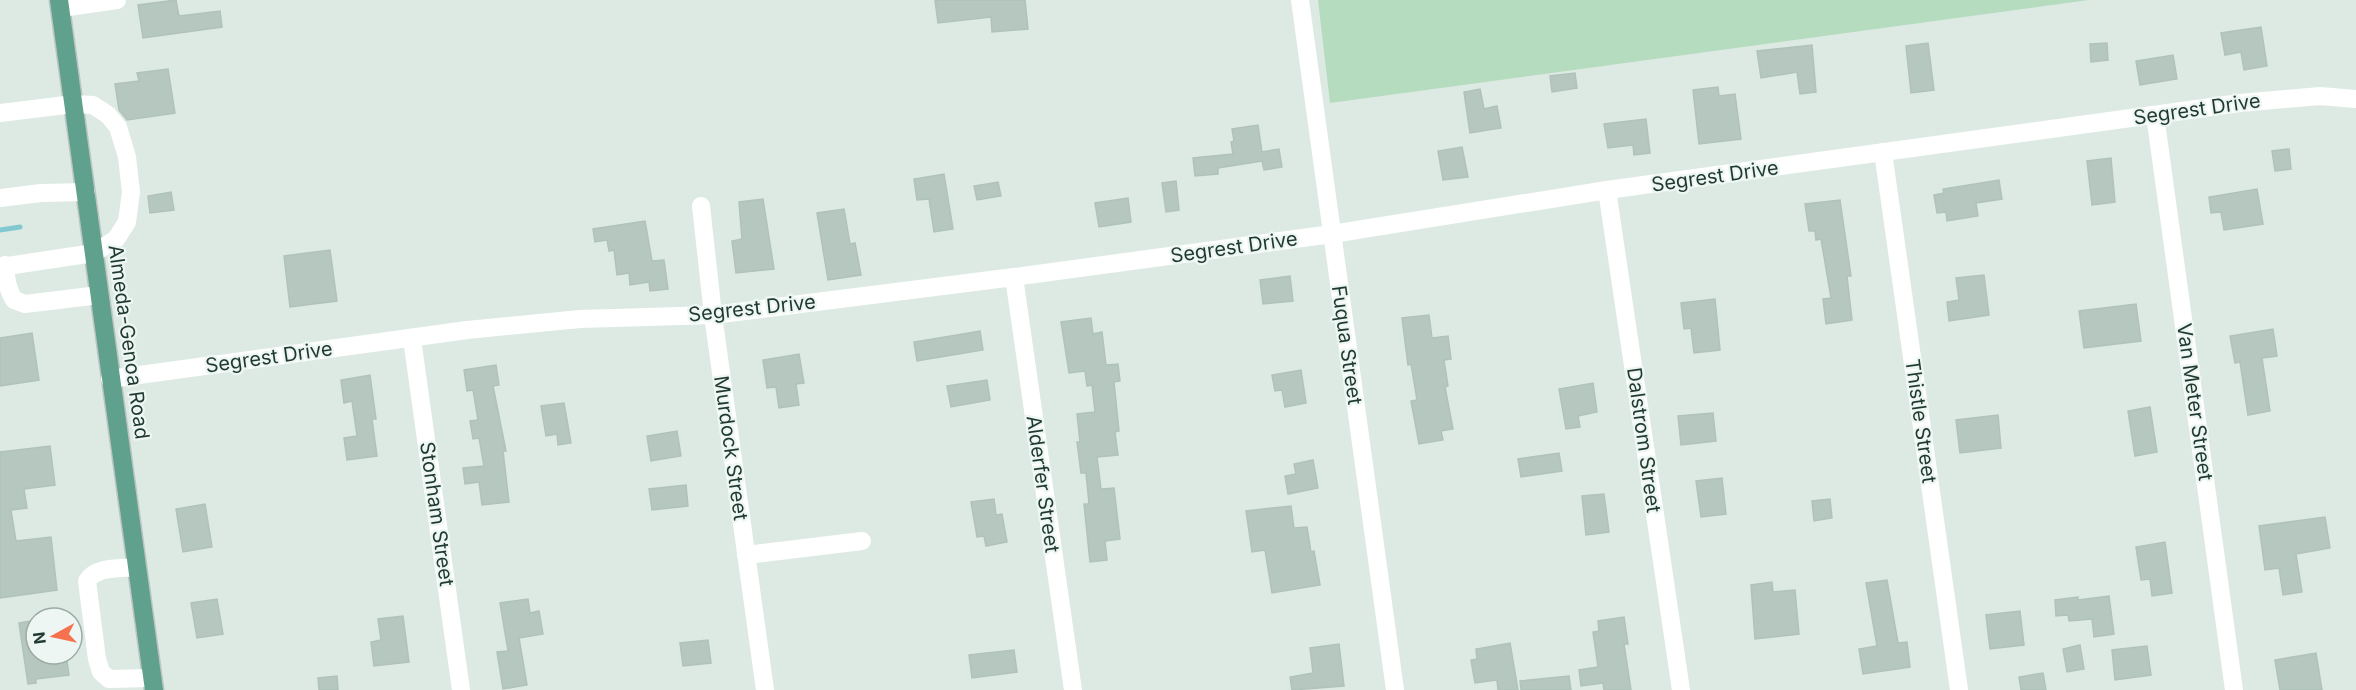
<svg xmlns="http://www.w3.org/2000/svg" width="2356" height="690" viewBox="0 0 2356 690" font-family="Inter,sans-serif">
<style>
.green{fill:#b5dcbe}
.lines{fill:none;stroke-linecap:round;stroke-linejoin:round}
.stream{stroke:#82c8d1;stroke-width:5}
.building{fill:#b5c7bf;stroke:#b0c3ba;stroke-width:1.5}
.major-casing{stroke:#bcc4c1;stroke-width:21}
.minor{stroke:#fff;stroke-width:18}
.major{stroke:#60a18e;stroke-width:18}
.labels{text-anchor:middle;stroke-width:4.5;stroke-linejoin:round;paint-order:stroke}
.street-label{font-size:20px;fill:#1f3931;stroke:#edf6f2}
</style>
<rect width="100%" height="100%" fill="#ddeae4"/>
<!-- green -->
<polygon class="green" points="1318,0 2089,0 1330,103"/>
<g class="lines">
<!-- stream -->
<polyline class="stream" points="0,230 20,227"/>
</g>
<!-- building -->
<g class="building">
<polygon points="176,0 179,16 220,11 222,27 143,38 138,5"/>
<polygon points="935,0 1025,0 1028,29 992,32 991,17 938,23"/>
<polygon points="2261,27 2267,66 2244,70 2241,52 2225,55 2221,33"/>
<polygon points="1928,43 1934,90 1911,93 1906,46"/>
<polygon points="2107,43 2108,60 2091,62 2090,44"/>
<polygon points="1812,45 1816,92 1800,94 1797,72 1761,78 1757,51"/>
<polygon points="2173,55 2177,79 2140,85 2136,61"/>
<polygon points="168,69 175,113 127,120 119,110 115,84 139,81 137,73"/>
<polygon points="1575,73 1577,88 1552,92 1550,76"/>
<polygon points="1718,87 1719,96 1735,94 1741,139 1699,144 1693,90"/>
<polygon points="1480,89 1484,109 1497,106 1501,128 1470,133 1464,92"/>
<polygon points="1646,119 1650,153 1634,155 1633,145 1608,148 1604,124"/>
<polygon points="1258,125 1262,152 1279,149 1282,167 1264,170 1262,161 1218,168 1218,174 1195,176 1193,158 1233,154 1231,142 1234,141 1232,129"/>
<polygon points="1462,147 1468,177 1443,180 1438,151"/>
<polygon points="2289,149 2291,169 2275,171 2272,151"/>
<polygon points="2111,158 2115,202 2092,205 2087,161"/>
<polygon points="944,174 953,229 934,232 929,199 917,200 914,179"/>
<polygon points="1999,180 2002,199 1976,203 1978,216 1947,221 1946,212 1937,213 1934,195 1944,193 1943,189"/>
<polygon points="1176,181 1179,210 1166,212 1162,183"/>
<polygon points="998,182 1001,196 977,200 974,186"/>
<polygon points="2257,189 2263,224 2224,230 2221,212 2211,213 2209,197"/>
<polygon points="171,192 174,210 150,213 148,196"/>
<polygon points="1128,198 1131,222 1099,227 1095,203"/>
<polygon points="763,199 774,269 736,273 732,241 742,239 739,202"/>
<polygon points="1840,200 1851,276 1847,276 1852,320 1826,324 1823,299 1831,298 1821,239 1816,240 1815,231 1809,231 1805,204"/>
<polygon points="844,209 850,244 855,243 861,275 828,280 817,213"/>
<polygon points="645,221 652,261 664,260 668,289 650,291 649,282 630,285 629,273 617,275 614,250 609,251 607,240 595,242 593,229"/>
<polygon points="330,250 337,301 290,307 284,256"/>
<polygon points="1984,275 1989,315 1949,321 1947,302 1959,300 1956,278"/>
<polygon points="1290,276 1293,301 1263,304 1260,280"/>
<polygon points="1715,299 1720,350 1694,353 1691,328 1684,329 1681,303"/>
<polygon points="2136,304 2141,341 2084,348 2079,311"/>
<polygon points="1429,315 1432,338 1448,336 1451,359 1444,360 1448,386 1445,387 1453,429 1441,431 1443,440 1419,444 1411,401 1417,400 1411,364 1408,365 1402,318"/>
<polygon points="1091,318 1093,334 1102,332 1106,365 1118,364 1120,381 1114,382 1119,431 1115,432 1118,455 1097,457 1101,489 1114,488 1120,539 1105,541 1107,560 1090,562 1084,504 1089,504 1086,473 1081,473 1077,442 1080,442 1077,414 1095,412 1092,385 1087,386 1085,371 1069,373 1061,322"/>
<polygon points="2273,329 2277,356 2262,358 2270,411 2248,415 2240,362 2235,363 2230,336"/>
<polygon points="980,331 983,350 917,361 914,342"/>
<polygon points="32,333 39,380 0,386 0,338"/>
<polygon points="799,354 804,383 796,384 799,405 779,408 776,387 767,388 763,360"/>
<polygon points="496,365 499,385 493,386 506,451 503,451 509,502 482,505 479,482 465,484 463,468 484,466 479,438 473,439 470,421 478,420 473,390 467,391 464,370"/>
<polygon points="1301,370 1306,403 1285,407 1282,390 1275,391 1272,375"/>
<polygon points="370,375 376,419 372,419 377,456 347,460 344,438 357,436 352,401 344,403 341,380"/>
<polygon points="987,380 990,400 951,407 947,386"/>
<polygon points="1593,383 1597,412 1578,416 1580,427 1566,429 1559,389"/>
<polygon points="564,403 571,443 558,445 557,434 546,436 541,406"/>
<polygon points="2150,407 2157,452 2135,456 2128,411"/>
<polygon points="1713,413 1716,441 1681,445 1678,416"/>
<polygon points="1998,415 2001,448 1960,453 1956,420"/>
<polygon points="677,431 681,456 651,461 647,436"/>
<polygon points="50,446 55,485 24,489 27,508 11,510 16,541 51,537 57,590 0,598 0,452"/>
<polygon points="1559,453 1562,471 1521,477 1518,459"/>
<polygon points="1313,460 1318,488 1288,494 1285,476 1296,474 1294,464"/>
<polygon points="1722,478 1726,514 1701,517 1696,481"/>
<polygon points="686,485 688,506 652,510 649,489"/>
<polygon points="1604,494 1609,532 1586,535 1582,496"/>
<polygon points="994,499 996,515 1002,514 1007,542 986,546 984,536 977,537 971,502"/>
<polygon points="1830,499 1832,518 1814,521 1812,501"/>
<polygon points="205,504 212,547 183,552 176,509"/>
<polygon points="1291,506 1294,528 1307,527 1311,552 1314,551 1320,585 1272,593 1265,550 1252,552 1246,511"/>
<polygon points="2325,517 2330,548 2296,554 2302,592 2283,595 2279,568 2265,570 2259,526"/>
<polygon points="2165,542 2172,593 2152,596 2150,579 2141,580 2136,547"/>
<polygon points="1887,580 1898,643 1907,642 1910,667 1863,674 1859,649 1877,646 1866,583"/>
<polygon points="1772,582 1773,592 1795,590 1799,634 1755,639 1751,585"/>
<polygon points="2109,596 2114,634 2094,637 2092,619 2069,621 2068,615 2056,616 2055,600 2078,597 2078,600"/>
<polygon points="217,599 223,634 197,638 191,603"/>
<polygon points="528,599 530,613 539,611 543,634 519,638 527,685 503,689 497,652 508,651 500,603"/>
<polygon points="2020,611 2024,645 1990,649 1986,615"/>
<polygon points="403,616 409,662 374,666 371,642 381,640 378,619"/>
<polygon points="1624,617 1628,644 1624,644 1631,690 1604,690 1603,683 1581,686 1579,670 1598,667 1593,632 1599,631 1598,621"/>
<polygon points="36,620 36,654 66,654 69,675 36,679 36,683 28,684 19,623"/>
<polygon points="708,640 711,663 683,666 680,643"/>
<polygon points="1510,643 1518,690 1498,690 1497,680 1475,683 1471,660 1477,659 1476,649"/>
<polygon points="1339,644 1344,686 1292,690 1290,677 1313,673 1310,648"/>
<polygon points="2080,645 2084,669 2067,672 2063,649"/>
<polygon points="2147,646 2151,675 2115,680 2112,650"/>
<polygon points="1014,650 1017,672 972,678 969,655"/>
<polygon points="2316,653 2322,690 2280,690 2275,660"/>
<polygon points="2043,673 2046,690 2021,690 2019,677"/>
<polygon points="337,676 338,690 319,690 318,678"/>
<polygon points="1569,676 1571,690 1521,690 1520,681"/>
</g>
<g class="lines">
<defs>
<polyline id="major" points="59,0 154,690"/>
</defs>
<!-- major casing -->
<use href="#major" class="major-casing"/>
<!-- minor -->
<g class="minor">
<polyline points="1300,0 1395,690"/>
<polyline points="61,8 117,0"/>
<polyline points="0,113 74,104 93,105 108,115 118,127 127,157 131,192 127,222 116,239 94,253 0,267"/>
<polyline points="2155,115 2234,690"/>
<polyline points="1883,152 1959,690"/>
<polyline points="1607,190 1681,690"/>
<polyline points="0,198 41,193 86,192"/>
<polyline points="701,206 713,315 765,690"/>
<path d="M 5,265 C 6,279 7,288 14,300 L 25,304 L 99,295"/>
<polyline points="1014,277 1073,690"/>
<polyline points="412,339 461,690"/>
<polyline points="110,379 467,330 580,319 713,315 1014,277 1332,234 1607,190 2240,103 2320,96 2356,99"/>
<polyline points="746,555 862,541"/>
<path d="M 137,567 C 121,569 96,566 87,581 L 97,659 L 101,672 L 109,679 L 152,678"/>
</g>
<!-- major -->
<use href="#major" class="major"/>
</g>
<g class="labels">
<!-- street labels -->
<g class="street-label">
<text transform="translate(2197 109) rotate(-8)" y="7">Segrest Drive</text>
<text transform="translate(1715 176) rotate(-8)" y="7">Segrest Drive</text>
<text transform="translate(1234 247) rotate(-8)" y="7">Segrest Drive</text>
<text transform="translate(752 308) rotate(-6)" y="7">Segrest Drive</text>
<text transform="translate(129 342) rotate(82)" y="7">Almeda-Genoa Road</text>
<text transform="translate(1347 345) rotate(82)" y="7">Fuqua Street</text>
<text transform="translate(269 357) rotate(-8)" y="7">Segrest Drive</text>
<text transform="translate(2195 402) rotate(82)" y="7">Van Meter Street</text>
<text transform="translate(1921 421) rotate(82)" y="7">Thistle Street</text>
<text transform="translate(1644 440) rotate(82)" y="7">Dalstrom Street</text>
<text transform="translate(731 448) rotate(82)" y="7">Murdock Street</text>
<text transform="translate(1043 484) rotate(82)" y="7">Alderfer Street</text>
<text transform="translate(437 514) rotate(82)" y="7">Stonham Street</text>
</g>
</g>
<!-- north arrow -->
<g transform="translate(54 636) rotate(262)"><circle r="28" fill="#edf6f2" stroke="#9baaa5" stroke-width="1.5"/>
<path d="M0-4.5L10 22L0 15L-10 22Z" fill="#f6724f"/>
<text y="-9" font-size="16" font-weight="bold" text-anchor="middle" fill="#1f3931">N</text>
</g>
</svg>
